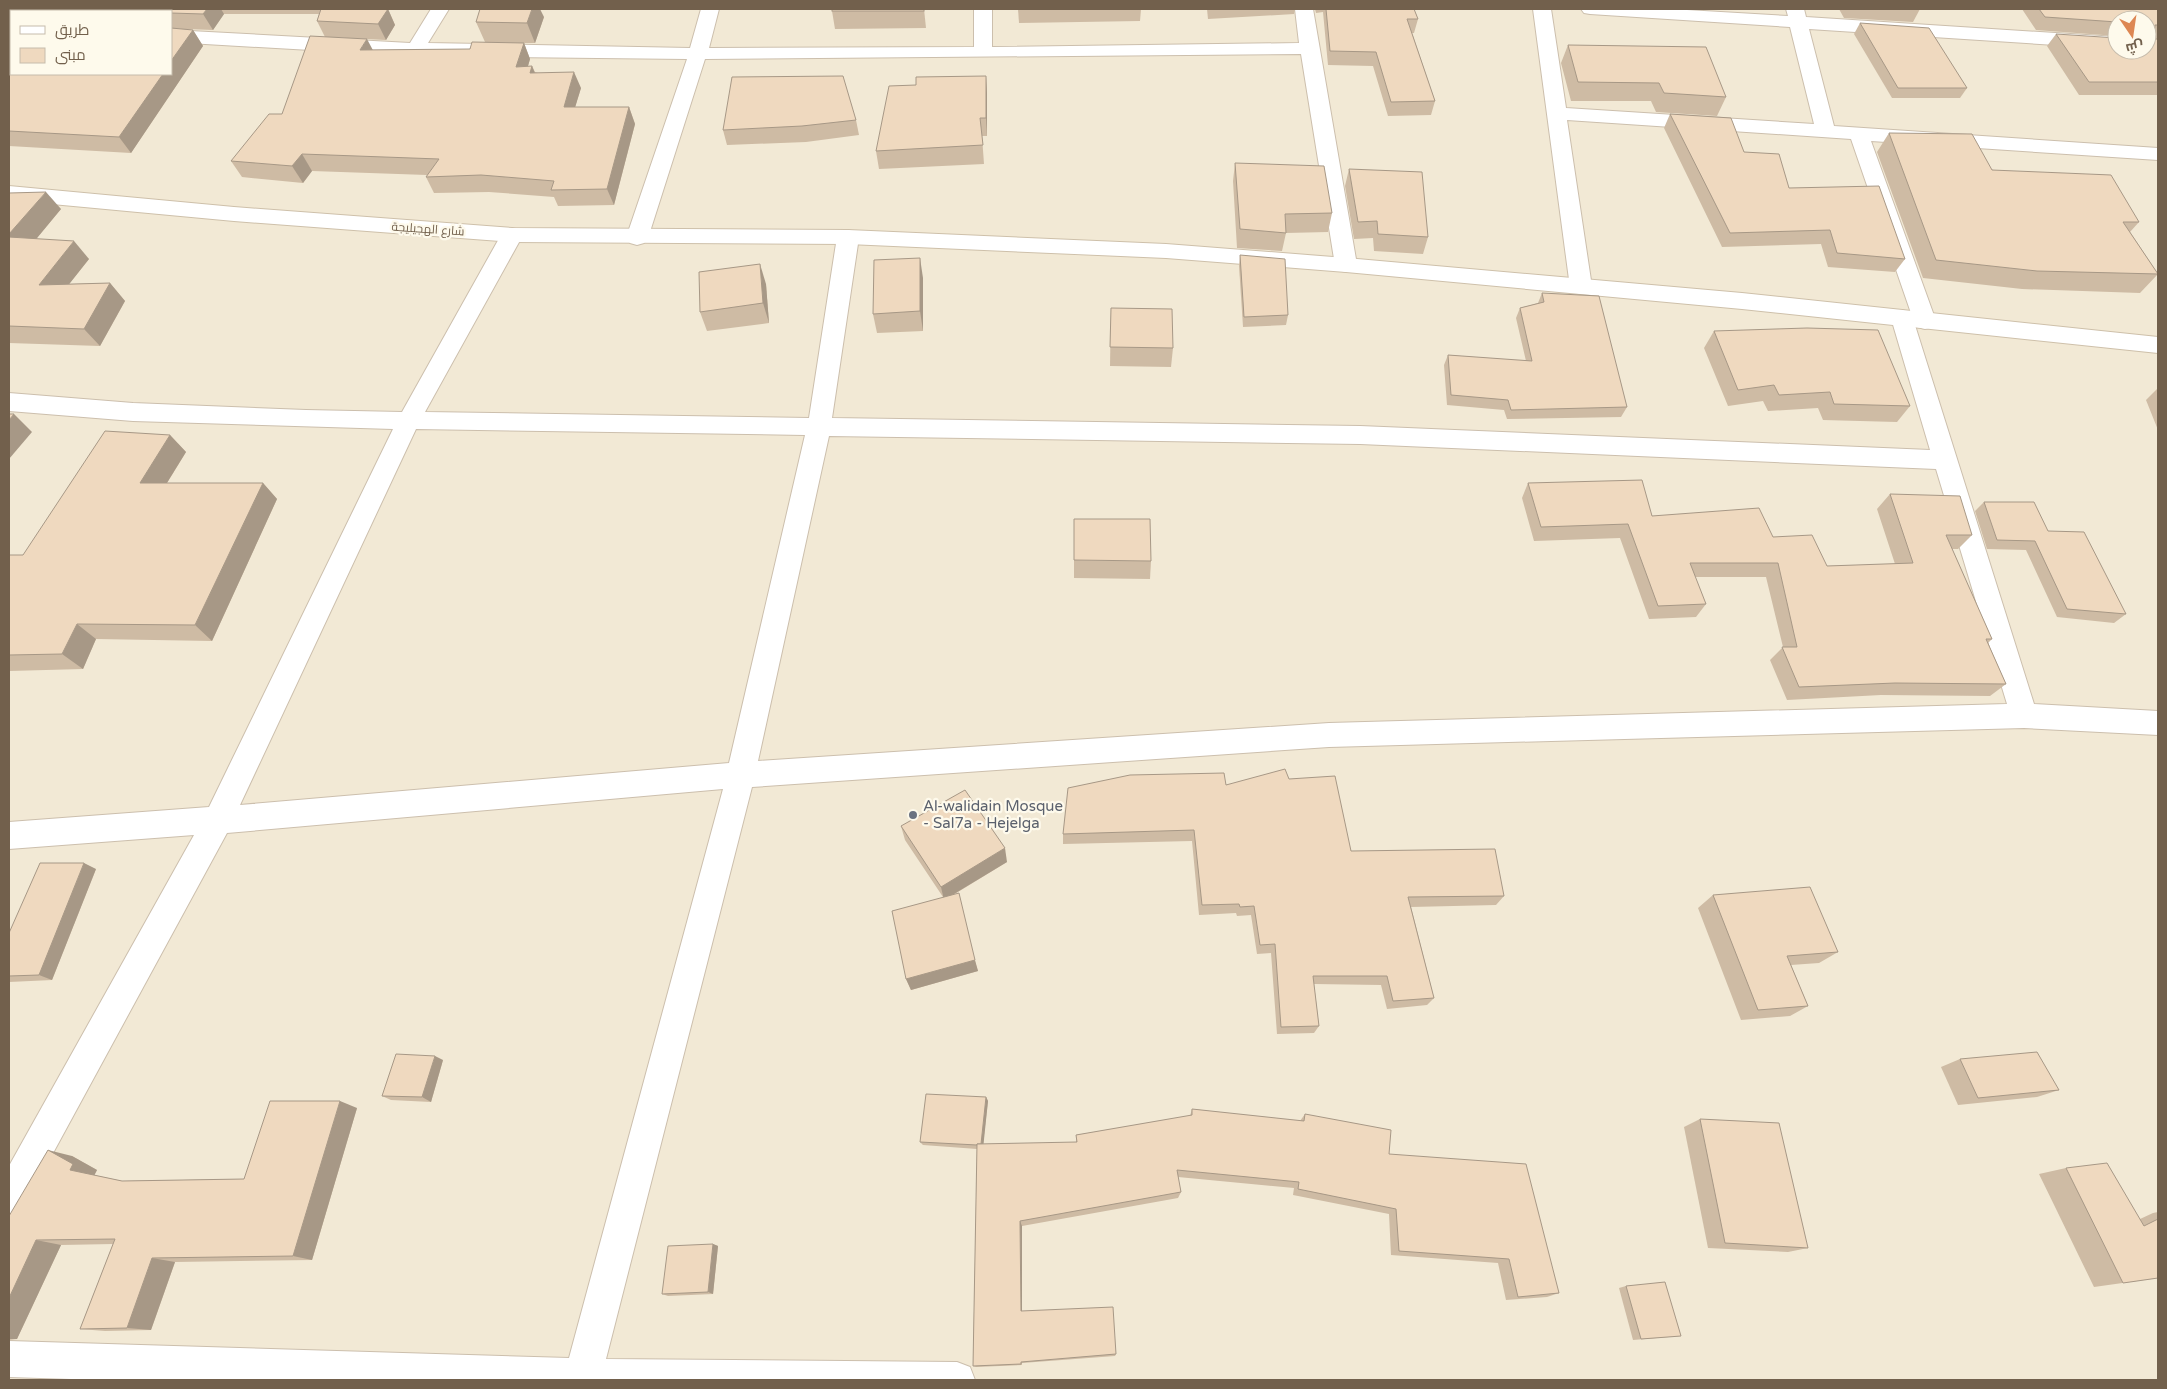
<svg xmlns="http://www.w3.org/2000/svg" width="2167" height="1389" viewBox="0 0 2167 1389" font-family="'Varela Round',Cairo,sans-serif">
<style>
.residential{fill:#f2e9d5;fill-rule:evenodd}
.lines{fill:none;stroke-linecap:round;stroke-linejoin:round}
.street-casing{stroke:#ccbfad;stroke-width:2}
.secondary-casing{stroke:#cec0aa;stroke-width:2}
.street{fill:#fff;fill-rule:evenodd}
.secondary{fill:#fff;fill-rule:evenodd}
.wall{fill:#cebba4}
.shaded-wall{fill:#a79886}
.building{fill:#efd9bf;stroke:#a79886}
.worship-dot{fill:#6b7280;stroke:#fefaec;stroke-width:2}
.labels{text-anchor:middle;stroke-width:4.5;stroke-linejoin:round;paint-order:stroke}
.far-street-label{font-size:12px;fill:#72604c;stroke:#fefaec}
.worship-label{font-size:15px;fill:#5b616d;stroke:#fefaec;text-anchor:start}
</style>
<rect width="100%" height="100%" fill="#fbf6e6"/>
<!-- residential -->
<path class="residential" d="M 9,9 L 2158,9 L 2158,1380 L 9,1380 ZM 11,11 L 171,11 L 171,74 L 11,74 ZM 2117,20 L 2147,20 L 2147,50 L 2117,50 Z"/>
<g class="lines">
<defs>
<g id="street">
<polygon points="431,9 449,9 428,43 690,48 701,9 719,9 709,48 974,47 974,9 992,9 992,47 1299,43 1295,9 1313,9 1357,265 1354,270 1346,272 1338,270 1335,265 1301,54 705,59 648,238 644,243 637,245 630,243 626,238 687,59 415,56 171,42 171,30 410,43"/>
<path d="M 1533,9 L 1551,9 L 1566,108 L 1814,124 L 1790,27 L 1590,14 L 1584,13 L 1581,9 L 1670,9 L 1788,16 L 1786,9 L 1804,9 L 1806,17 L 2117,37 L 2117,49 L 1809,29 L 1834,126 L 2158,148 L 2158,160 L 1871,141 L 1936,321 L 1933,327 L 1925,329 L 1917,327 L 1914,322 L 2034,704 L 2158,711 L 2158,735 L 2024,728 L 1329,747 L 752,787 L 606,1359 L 957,1362 L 970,1367 L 975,1380 L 102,1380 L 9,1377 L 9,1341 L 569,1358 L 723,789 L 227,833 L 21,1212 L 9,1217 L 9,1166 L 194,835 L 9,849 L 9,822 L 209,807 L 393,429 L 133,421 L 9,411 L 9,393 L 133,403 L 306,410 L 402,412 L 501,235 L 505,230 L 512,228 L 519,230 L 523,235 L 425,412 L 809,418 L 837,237 L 841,232 L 848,230 L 855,232 L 859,237 L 832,418 L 1360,426 L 1930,450 L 1891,318 L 1894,313 L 1902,310 L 1910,313 L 1912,316 L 1851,139 L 1567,120 L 1592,287 L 1589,292 L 1581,294 L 1573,292 L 1570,287 ZM 416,429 L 805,435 L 729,763 L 240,805 ZM 829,436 L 1360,444 L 1936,469 L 2007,704 L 1329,723 L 758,761 Z"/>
<rect x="9" y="16" width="2" height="10"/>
</g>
<polygon id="secondary" points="9,186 234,207 512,228 848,230 1166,244 1346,258 1742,293 2158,337 2158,353 1742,309 1346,272 1166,258 848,244 512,242 234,221 9,200"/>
</defs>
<!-- street casing -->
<use href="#street" class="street-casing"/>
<!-- secondary casing -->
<use href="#secondary" class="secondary-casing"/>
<!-- street -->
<use href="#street" class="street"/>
<!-- secondary -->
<use href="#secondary" class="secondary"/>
</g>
<!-- wall -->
<g class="wall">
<polygon points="90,9 388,9 395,25 386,40 325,37 317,21 319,14 224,14 213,30 186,29 193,30 203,46 131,153 9,146 9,48 171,74 171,11"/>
<polygon points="924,9 926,28 835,29 832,11"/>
<polygon points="1018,9 1141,9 1140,21 1019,23"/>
<polygon points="1207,9 1295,9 1294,14 1208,19"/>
<polygon points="1315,9 1414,9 1418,19 1414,33 1412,33 1435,101 1431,115 1388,116 1373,66 1328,65 1323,12 1316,13"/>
<polygon points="1839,9 1920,9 1913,22 1844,18"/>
<polygon points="2022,9 2158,9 2158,39 2153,38 2158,39 2158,95 2079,95 2047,46 2056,34 2117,50 2147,20 2117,20 2117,36 2036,30"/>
<polygon points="544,17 535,43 524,43 530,59 528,66 532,66 535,72 581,88 575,107 629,107 635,124 614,205 558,206 554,197 489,192 434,193 426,177 427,175 312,171 303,183 242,177 231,161 282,114 373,50 470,49 485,42 476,22"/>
<polygon points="1860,23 1967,88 1960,98 1892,98 1854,34"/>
<polygon points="1568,45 1726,97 1717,116 1656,112 1651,101 1571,101 1561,63"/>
<polygon points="986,76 987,94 987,136 982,136 984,164 879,169 876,151 916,85"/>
<polygon points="1670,114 1744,152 1789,188 1905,259 1895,272 1828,267 1821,244 1722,247 1664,128"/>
<polygon points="856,120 859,135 806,142 727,145 723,130"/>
<polygon points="1889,133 2139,222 2130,232 2158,274 2140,293 2022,289 1923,278 1877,152"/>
<polygon points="1235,163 1332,213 1328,232 1286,233 1282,251 1237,248 1233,181"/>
<polygon points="1349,169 1428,237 1423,254 1374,251 1373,238 1354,239 1345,186"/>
<polygon points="9,193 61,209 36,239 89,259 69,284 110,283 125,301 100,346 9,343"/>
<polygon points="1240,255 1288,315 1286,325 1243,327 1239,266"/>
<polygon points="923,278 923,331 877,333 873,314"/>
<polygon points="766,284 769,323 707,331 700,312"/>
<polygon points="1542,293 1627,407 1621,417 1507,419 1504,410 1447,405 1444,365 1448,355 1526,361 1516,318 1520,308 1538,303"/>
<polygon points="1111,308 1173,348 1171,367 1110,366"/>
<polygon points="1714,331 1910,406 1897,422 1823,420 1818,408 1768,411 1763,401 1728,406 1704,348"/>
<polygon points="2158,388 2158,430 2146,400"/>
<polygon points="170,435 186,452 167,483 263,483 277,499 212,641 96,639 83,669 9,671 9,555 23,555"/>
<polygon points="1528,483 1652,516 1773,537 1827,566 1895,564 1877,509 1890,494 1972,535 1958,549 1952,549 1992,639 1988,643 2006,684 1990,696 1881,695 1787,700 1770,660 1783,647 1766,577 1695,577 1706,604 1696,617 1649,619 1620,538 1534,541 1522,498"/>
<polygon points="1984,502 2048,531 2126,614 2114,623 2057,617 2026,550 1987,549 1975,511"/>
<polygon points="1074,560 1151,561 1150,579 1074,578"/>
<polygon points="1289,779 1351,851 1504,896 1496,905 1411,907 1434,998 1427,1005 1387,1009 1381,985 1314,984 1319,1026 1314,1033 1277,1034 1271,953 1257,954 1251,915 1237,916 1236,913 1199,915 1192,841 1063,844 1063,834 1226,785"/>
<polygon points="901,826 1007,862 953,895 978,971 911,990 906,979 943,897 905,840"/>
<polygon points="96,869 52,980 9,982 9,933"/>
<polygon points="1713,895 1838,952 1819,963 1791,965 1808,1006 1790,1016 1741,1020 1698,908"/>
<polygon points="1960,1059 2059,1090 2037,1097 1958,1105 1941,1067"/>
<polygon points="443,1060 431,1102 391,1100 382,1096"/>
<polygon points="986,1097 988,1101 983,1144 1076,1143 1076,1135 1190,1116 1192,1109 1300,1121 1305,1114 1389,1154 1559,1293 1547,1297 1506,1300 1498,1263 1391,1255 1389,1214 1293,1195 1294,1188 1178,1177 1181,1192 1178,1198 1022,1226 1022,1311 1116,1354 1115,1356 1022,1363 1022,1365 976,1367 973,1366 977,1149 923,1145 920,1142"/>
<polygon points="357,1108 312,1260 175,1262 151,1330 105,1331 80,1329 113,1244 61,1245 17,1339 9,1340 9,1216 72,1156 97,1170 94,1175 122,1181 244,1179"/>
<polygon points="1700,1119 1808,1248 1788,1252 1708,1248 1684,1127"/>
<polygon points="2066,1168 2140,1219 2153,1213 2158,1212 2158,1278 2094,1287 2039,1174"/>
<polygon points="713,1244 718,1246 713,1294 668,1296 662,1294"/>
<polygon points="1626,1286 1681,1336 1633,1340 1619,1288"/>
</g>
<!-- shaded-wall -->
<g class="shaded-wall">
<polygon points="207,9 221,9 224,14 213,30 203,14"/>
<polygon points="388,9 395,25 386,40 378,24"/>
<polygon points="532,9 540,9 544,17 535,43 527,23"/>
<polygon points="193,30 203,46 131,153 119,137 163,74 171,74 171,61"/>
<polygon points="367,39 376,56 360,50"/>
<polygon points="524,43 530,59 523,83 516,67"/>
<polygon points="532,66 539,83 530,73"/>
<polygon points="574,72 581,88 570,124 564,107"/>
<polygon points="986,76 987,94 987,136 986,118"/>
<polygon points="629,107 635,124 614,205 607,189"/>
<polygon points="302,154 312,171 303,183 292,166"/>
<polygon points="46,192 61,209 23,255 9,240 9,234"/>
<polygon points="74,241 89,259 55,302 39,285"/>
<polygon points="920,258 923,278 923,331 920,311"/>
<polygon points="760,264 766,284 769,323 763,303"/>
<polygon points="110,283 125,301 100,346 84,329"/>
<polygon points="14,414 32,432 9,459 9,420"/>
<polygon points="170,435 186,452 157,499 140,483"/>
<polygon points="263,483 277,499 212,641 195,625"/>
<polygon points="77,624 96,639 83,669 62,654"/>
<polygon points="1005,848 1007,862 944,900 941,887"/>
<polygon points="84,863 96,869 52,980 39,975"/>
<polygon points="975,960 978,971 911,990 906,979"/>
<polygon points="435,1056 443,1060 431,1102 422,1097"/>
<polygon points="986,1097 988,1101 983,1149 981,1145"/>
<polygon points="340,1101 357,1108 312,1260 293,1256"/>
<polygon points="48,1150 72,1156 97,1170 94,1176 70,1170"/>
<polygon points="1020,1221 1022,1226 1022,1314 1021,1311"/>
<polygon points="36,1240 61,1245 17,1339 9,1339 9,1298"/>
<polygon points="713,1244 718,1246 713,1294 708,1292"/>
<polygon points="152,1258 175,1262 151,1330 127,1328"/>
</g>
<!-- building -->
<g class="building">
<polygon points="90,9 207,9 203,14 171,13 171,11 87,11"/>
<polygon points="321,9 388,9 378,24 317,21"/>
<polygon points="480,9 532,9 527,23 476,22"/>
<rect x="832" y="9" width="92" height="2"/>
<polygon points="1326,9 1414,9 1418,19 1407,19 1435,101 1391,102 1376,52 1330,51"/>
<polygon points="2039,9 2158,9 2158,25 2155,25 2153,39 2158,39 2158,82 2089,82 2056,34 2117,38 2117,50 2147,50 2147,20 2117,20 2117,22 2045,17"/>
<polygon points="1860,23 1929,28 1967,88 1898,88"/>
<polygon points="171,28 193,30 171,61"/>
<polygon points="310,36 367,39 360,50 470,49 472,42 524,43 516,67 532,66 530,73 574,72 564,107 629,107 607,189 551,190 554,181 481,175 426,177 439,159 302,154 292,166 231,161 269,114 282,114"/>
<polygon points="1568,45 1706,47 1726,97 1664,93 1659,83 1578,82"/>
<polygon points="9,48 11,48 11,74 163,74 119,137 9,131"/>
<polygon points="843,76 856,120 802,126 723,130 732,77"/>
<polygon points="986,76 986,118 980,118 983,145 876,151 889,86 916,85 916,77"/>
<polygon points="1670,114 1731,118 1744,152 1779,154 1789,188 1879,186 1905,259 1837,253 1830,230 1730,233"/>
<polygon points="1889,133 1972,134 1992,170 2111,175 2139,222 2123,222 2158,274 2037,271 1936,260"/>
<polygon points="1235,163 1324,166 1332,213 1285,214 1286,233 1240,229"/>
<polygon points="1349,169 1422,172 1428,237 1378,234 1377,221 1358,222"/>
<polygon points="46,192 9,234 9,193"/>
<polygon points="9,237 74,241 39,285 110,283 84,329 9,326"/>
<polygon points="1240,255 1285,259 1288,315 1244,317"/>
<polygon points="920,258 920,311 873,314 874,260"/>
<polygon points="760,264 763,303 700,312 699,272"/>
<polygon points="1542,293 1599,296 1627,407 1511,410 1508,400 1451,395 1448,355 1532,361 1520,308 1544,302"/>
<polygon points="1111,308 1172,309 1173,348 1110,347"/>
<polygon points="1807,328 1878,330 1910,406 1834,404 1830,392 1779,395 1774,385 1738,390 1714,331"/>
<polygon points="9,414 14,414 9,420"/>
<polygon points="105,431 170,435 140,483 263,483 195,625 77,624 62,654 9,655 9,555 23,555"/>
<polygon points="1642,480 1652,516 1759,508 1773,537 1812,535 1827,566 1913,563 1890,494 1960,496 1972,535 1946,535 1992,639 1986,639 2006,684 1895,683 1799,687 1782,647 1797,647 1778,563 1690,563 1706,604 1658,606 1628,524 1541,527 1528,483"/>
<polygon points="1984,502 2034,502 2048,531 2084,532 2126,614 2067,609 2035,541 1997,540"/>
<polygon points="1074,519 1150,519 1151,561 1074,560"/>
<polygon points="1285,769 1289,779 1335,776 1351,851 1495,849 1504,896 1408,897 1434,998 1393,1001 1387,976 1313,976 1319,1026 1281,1027 1275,944 1260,945 1254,906 1240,907 1239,904 1202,905 1194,830 1063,834 1068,788 1130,775 1224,773 1226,785"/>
<polygon points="965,790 1005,848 941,887 901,826"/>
<polygon points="40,863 84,863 39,975 9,976 9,933"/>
<polygon points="1810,887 1838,952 1787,956 1808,1006 1758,1010 1713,895"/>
<polygon points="959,893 975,960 906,979 892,911"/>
<polygon points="2037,1052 2059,1090 1978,1098 1960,1059"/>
<polygon points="396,1054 435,1056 422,1097 382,1096"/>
<polygon points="926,1094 986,1097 981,1144 977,1144 977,1145 920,1142"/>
<polygon points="270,1101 340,1101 293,1256 152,1258 127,1328 80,1329 115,1239 36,1240 9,1298 9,1216 48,1150 73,1164 70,1170 122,1181 244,1179"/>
<polygon points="1192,1109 1304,1121 1305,1114 1391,1130 1389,1154 1526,1164 1559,1293 1518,1297 1509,1259 1399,1251 1396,1209 1298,1189 1299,1182 1177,1170 1181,1192 1020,1221 1021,1311 1113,1307 1116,1354 1021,1362 1021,1364 973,1366 977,1144 1077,1142 1076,1135 1192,1115"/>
<polygon points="1700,1119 1779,1123 1808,1248 1725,1243"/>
<polygon points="2107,1163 2144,1226 2158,1219 2158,1278 2123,1283 2066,1168"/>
<polygon points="713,1244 708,1292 662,1294 668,1246"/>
<polygon points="1665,1282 1681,1336 1641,1339 1626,1286"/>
</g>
<!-- markers -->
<circle class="worship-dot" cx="913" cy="815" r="5"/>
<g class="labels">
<!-- far-street labels -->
<g class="far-street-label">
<text transform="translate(428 229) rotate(4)" y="4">شارع الهجيليجة</text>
</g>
<!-- worship labels -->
<g class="worship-label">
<text x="923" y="811">Al-walidain Mosque<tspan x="923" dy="17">- Sal7a - Hejelga</tspan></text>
</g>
</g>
<!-- border -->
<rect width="2167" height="1389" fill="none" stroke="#72604c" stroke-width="20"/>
<!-- legend -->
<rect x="10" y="10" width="162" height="65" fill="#fefaec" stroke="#c6bcac"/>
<rect x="20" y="26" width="25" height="8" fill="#ffffff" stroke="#c6bcac"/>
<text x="55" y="35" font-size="15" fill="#72604c">طريق</text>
<rect x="20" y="48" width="25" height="15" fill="#efd9bf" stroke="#c6bcac"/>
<text x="55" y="60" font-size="15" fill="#72604c">مبنى</text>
<!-- north arrow -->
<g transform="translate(2132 35) rotate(167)"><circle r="24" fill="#fefaec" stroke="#c6bcac"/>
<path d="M0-4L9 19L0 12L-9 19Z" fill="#dd8753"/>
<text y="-8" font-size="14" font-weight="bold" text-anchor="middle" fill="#72604c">ش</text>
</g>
</svg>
